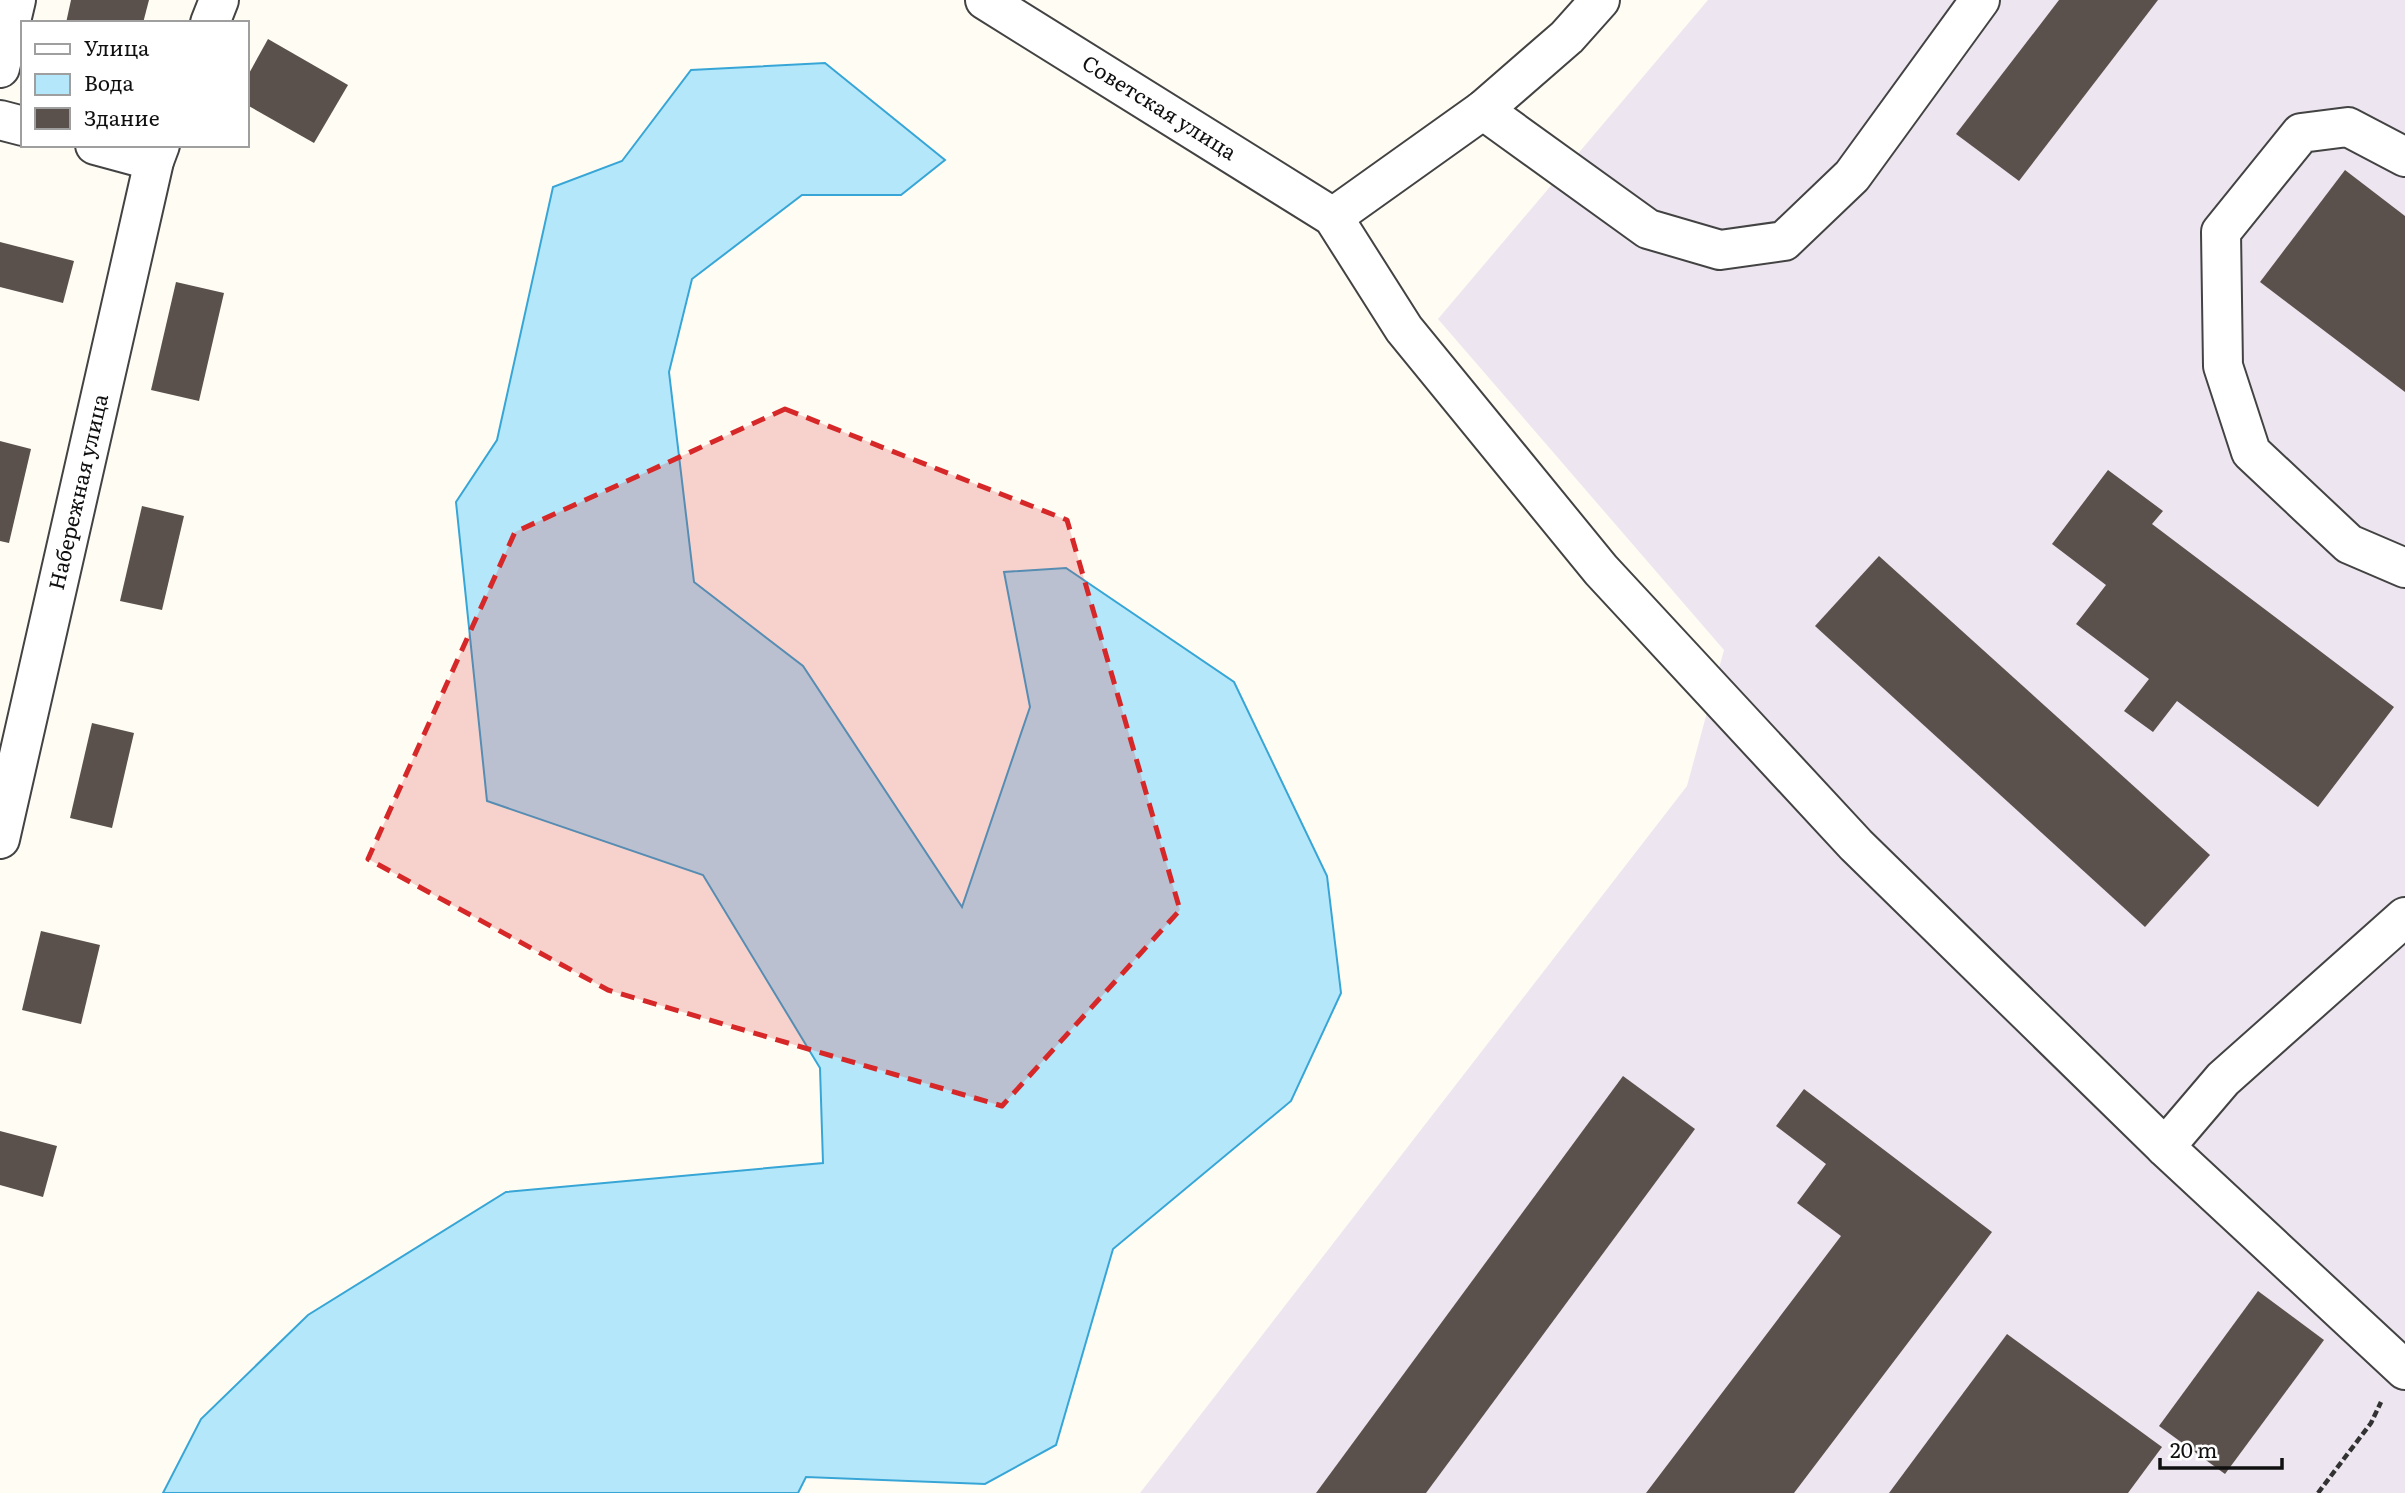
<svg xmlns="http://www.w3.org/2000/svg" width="2405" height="1493" viewBox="0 0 2405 1493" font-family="Literata,serif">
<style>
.industrial{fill:#ede5ef}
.water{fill:#b5e7fa;stroke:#37a6d6;stroke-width:2}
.building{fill:#5a504c}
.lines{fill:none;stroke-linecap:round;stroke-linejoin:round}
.minor-casing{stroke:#434343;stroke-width:42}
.path{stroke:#323232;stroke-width:4.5;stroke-dasharray:7 3.5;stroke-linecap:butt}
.minor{stroke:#fff;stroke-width:38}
.marked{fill:#d62828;fill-opacity:0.2;stroke:#d62828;stroke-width:5;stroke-dasharray:14 9;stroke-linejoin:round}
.labels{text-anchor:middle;stroke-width:7;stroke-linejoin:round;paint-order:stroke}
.street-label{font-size:21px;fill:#101010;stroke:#fff}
</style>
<rect width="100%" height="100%" fill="#fffcf4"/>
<!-- industrial -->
<polygon class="industrial" points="1708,0 2405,0 2405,1493 1140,1493 1687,786 1724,650 1438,319"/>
<!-- water -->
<polygon class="water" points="825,63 945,160 901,195 802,195 692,279 669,372 694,582 803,666 962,907 1030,707 1004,572 1066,568 1234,682 1327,876 1341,993 1291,1101 1113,1249 1056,1445 985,1484 806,1477 798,1493 163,1493 201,1419 308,1315 506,1192 823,1163 820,1068 703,875 487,801 456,502 497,440 553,187 622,161 691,70"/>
<!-- building -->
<g class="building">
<polygon points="71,0 149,0 143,23 66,23"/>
<polygon points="2059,0 2158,0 2019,181 1956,134"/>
<polygon points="268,39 348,85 314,143 247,105 247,77"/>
<polygon points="2345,170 2405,216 2405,392 2260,282"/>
<polygon points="0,242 74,261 63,303 0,287"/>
<polygon points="176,282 224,293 199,401 151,390"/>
<polygon points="0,441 31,449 9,543 0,541"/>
<polygon points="2108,470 2163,511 2152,524 2394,707 2318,807 2177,701 2153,732 2124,711 2149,679 2076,624 2106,585 2052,544"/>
<polygon points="142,506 184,516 162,610 120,601"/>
<polygon points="1879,556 2210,855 2145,927 1815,626"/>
<polygon points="92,723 134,733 112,828 70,818"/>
<polygon points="41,931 100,945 81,1024 22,1010"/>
<polygon points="1623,1076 1695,1129 1426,1493 1316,1493"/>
<polygon points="1804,1089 1992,1232 1794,1493 1646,1493 1841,1236 1797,1203 1826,1164 1776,1126"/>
<polygon points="0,1131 57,1146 43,1197 0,1185"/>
<polygon points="2258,1291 2324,1340 2225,1474 2159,1426"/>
<polygon points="2007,1334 2162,1447 2128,1493 1889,1493"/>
</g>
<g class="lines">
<defs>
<g id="minor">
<polyline points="985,0 1333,217 1404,329 1601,570 1856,845 2165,1147 2405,1370"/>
<polyline points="210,23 219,0"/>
<polyline points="0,68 16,0"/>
<polyline points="1483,110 1648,229 1720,250 1784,241 1852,176 1980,0"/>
<polyline points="0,120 23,126"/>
<polyline points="95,145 154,161"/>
<polyline points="2405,157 2348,127 2301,133 2221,232 2223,366 2251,452 2349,544 2405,568"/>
<polyline points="1333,217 1483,110 1567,37 1600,0"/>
<polyline points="0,839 154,161 160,145"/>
<polyline points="2165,1147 2223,1079 2405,917"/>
</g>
</defs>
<!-- minor casing -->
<use href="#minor" class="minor-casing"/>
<!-- path -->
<polyline class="path" points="2318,1493 2371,1423 2381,1402"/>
<!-- minor -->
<use href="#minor" class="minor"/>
</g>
<!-- marked area -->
<path class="marked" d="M 785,409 L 1067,520 L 1180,910 L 1002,1106 L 608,990 L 368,859 L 515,532 Z"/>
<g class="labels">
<!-- street labels -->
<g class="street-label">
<text transform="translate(1159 108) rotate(32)" y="7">Советская улица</text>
<text transform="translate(79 492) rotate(-77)" y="7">Набережная улица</text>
</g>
</g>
<!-- legend -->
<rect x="21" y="21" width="228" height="126" fill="#ffffff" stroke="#9f9f9f" stroke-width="2"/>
<rect x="35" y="44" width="35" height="10" fill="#ffffff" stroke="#9f9f9f" stroke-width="2"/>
<text x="84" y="56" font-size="21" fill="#101010">Улица</text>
<rect x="35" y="74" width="35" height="21" fill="#b5e7fa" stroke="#9f9f9f" stroke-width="2"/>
<text x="84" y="91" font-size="21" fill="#101010">Вода</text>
<rect x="35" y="108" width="35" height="21" fill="#5a504c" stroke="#9f9f9f" stroke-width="2"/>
<text x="84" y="126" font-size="21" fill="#101010">Здание</text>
<!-- scale -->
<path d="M2160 1458v10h122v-10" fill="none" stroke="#101010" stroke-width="3.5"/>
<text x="2170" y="1458" font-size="21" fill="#101010" stroke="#ffffff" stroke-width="5" paint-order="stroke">20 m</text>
</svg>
